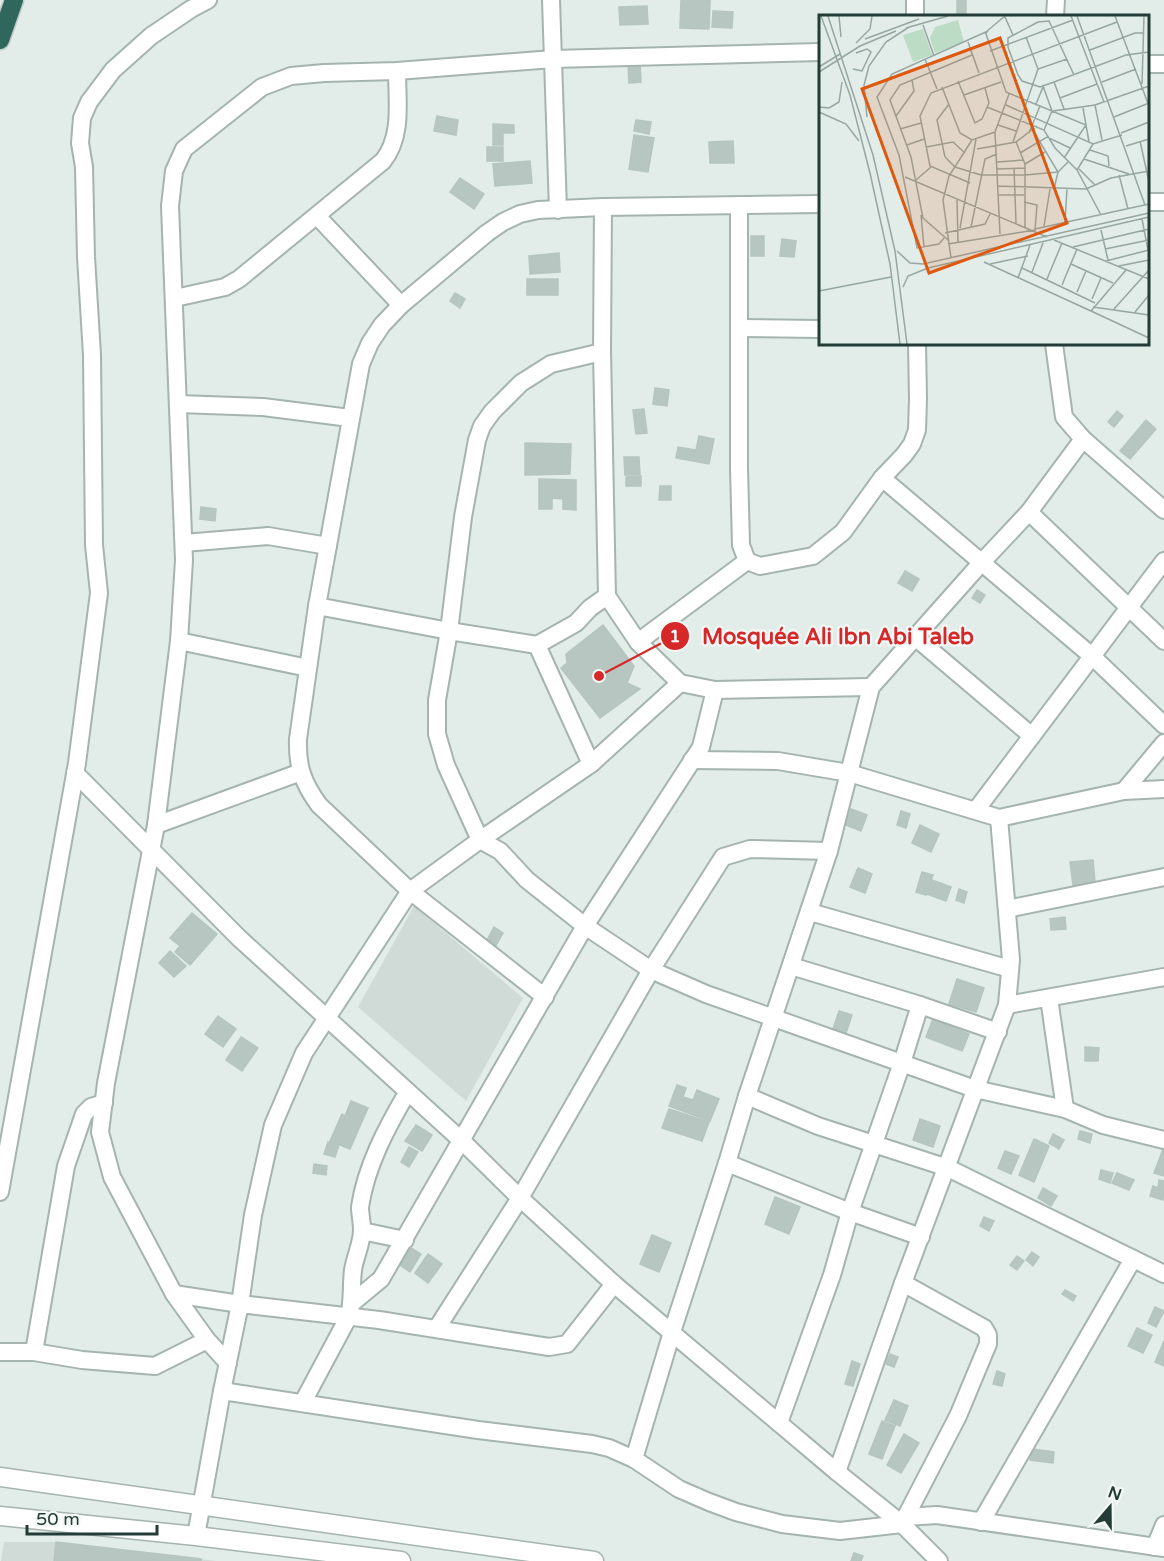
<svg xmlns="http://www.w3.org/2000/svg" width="1164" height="1561" viewBox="0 0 1164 1561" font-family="'Varela Round',sans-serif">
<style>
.built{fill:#d0dbd7}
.building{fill:#b8c6c1;stroke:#b5c5bf;stroke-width:1.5}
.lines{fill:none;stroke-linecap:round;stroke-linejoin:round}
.minor-casing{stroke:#a5b4af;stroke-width:20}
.tertiary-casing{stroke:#a5b4af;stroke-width:21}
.motorway-casing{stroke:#c1c8c7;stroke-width:21}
.minor{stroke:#fff;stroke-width:16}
.tertiary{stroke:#fff;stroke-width:18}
.motorway{stroke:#30675d;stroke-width:18}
.inset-road{fill:none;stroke:#96a6a1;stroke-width:1.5}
.view{fill:#de580e;fill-opacity:0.15;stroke:#de580e;stroke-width:3}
.inset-edge{fill:none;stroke:#233c36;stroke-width:3}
.leader{fill:none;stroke:#d62828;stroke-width:2}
.callout-dot{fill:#d62828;stroke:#f3f8f6;stroke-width:2}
.mark-label{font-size:18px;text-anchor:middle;font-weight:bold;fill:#fff}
.callout-label{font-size:22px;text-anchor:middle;font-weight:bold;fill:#d62828;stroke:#f3f8f6;stroke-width:4.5;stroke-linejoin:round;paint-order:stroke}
</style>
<rect width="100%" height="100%" fill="#e2ece8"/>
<!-- built -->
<g class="built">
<polygon points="414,906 523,998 466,1101 358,1007"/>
<polygon points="4,1542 56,1542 217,1561 1,1561"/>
</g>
<!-- building -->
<g class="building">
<polygon points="681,0 710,0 709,29 680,28"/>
<rect x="957" y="0" width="9" height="16"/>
<polygon points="647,6 648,24 620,25 619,7"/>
<polygon points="713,11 733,12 732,28 712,27"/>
<polygon points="628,62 640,62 641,82 629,83"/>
<polygon points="437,116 458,120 456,135 434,131"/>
<polygon points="636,120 651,122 649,134 634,131"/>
<polygon points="493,124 514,125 514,133 503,133 503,145 493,145"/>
<polygon points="634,135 654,138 648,172 629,169"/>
<polygon points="733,141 734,163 710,163 709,142"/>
<rect x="487" y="147" width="16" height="14"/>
<polygon points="530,161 532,183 495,186 493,164"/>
<polygon points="460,178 484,194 474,209 450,192"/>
<rect x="751" y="236" width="13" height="20"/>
<polygon points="782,239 796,241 794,257 780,256"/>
<polygon points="559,253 560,272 530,274 529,256"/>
<rect x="527" y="279" width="31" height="16"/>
<polygon points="455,293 465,299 460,308 450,301"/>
<polygon points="655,388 669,390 667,406 653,404"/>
<polygon points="644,409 647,433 636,434 633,410"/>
<polygon points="1117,411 1123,416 1114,427 1108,422"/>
<polygon points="1146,420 1156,429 1130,459 1120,451"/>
<polygon points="699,436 714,439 709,464 676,458 678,447 696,450"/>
<polygon points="525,443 571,444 570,474 525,475"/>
<polygon points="624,457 639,457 640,475 625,475"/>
<polygon points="641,476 641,486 626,486 626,477"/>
<polygon points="539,479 576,480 576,510 563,509 563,499 552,498 552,509 539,509"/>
<polygon points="660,486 671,486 671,500 659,500"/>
<polygon points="201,507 216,509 215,521 200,519"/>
<polygon points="905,571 919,579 912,591 898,583"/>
<polygon points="977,590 985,595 980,603 972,598"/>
<polygon points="603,625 634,666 627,683 640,689 600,718 561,668 567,663 566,654"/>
<polygon points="851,809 867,815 861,831 846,825"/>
<polygon points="901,811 910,814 906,828 897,825"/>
<polygon points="920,825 939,834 931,852 912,843"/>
<polygon points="1093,860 1095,882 1073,885 1070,862"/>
<polygon points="858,868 872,874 865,893 850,887"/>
<polygon points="922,872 933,875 926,895 916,892"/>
<polygon points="932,880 951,887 946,901 927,894"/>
<polygon points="959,889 967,892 964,903 956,900"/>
<polygon points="192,913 217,934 190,965 175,952 180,946 170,938"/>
<polygon points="1065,917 1066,929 1051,930 1050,919"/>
<polygon points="494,927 503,933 494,949 485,944"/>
<polygon points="170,951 186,966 174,977 159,963"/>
<polygon points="957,979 984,988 976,1012 949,1004"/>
<polygon points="839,1011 852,1015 845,1036 832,1032"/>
<polygon points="218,1016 236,1029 223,1047 205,1034"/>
<polygon points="933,1019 969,1034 962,1051 926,1037"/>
<polygon points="241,1037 258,1048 242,1071 226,1060"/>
<polygon points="1085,1047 1099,1048 1098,1061 1085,1061"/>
<polygon points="677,1085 686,1088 683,1097 693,1100 697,1090 719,1099 710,1121 669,1106"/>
<polygon points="351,1101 368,1108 350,1149 330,1141 342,1114 345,1116"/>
<polygon points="669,1109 709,1122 702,1141 662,1128"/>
<polygon points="920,1119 940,1126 933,1147 913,1140"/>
<polygon points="416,1125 432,1135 422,1151 405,1141"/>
<polygon points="1080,1131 1092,1134 1090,1143 1078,1139"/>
<polygon points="1053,1134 1064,1140 1059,1149 1049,1143"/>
<polygon points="1034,1139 1049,1146 1034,1182 1019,1175"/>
<polygon points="328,1142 339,1145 335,1157 324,1154"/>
<polygon points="409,1147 418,1152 409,1167 401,1162"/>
<polygon points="1163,1149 1164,1150 1164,1176 1154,1173"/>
<polygon points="1005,1151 1019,1156 1011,1174 998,1168"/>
<polygon points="314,1164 327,1166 326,1175 313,1173"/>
<polygon points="1101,1170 1113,1173 1110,1183 1099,1179"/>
<polygon points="1117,1173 1134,1180 1129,1190 1112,1183"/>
<polygon points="1159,1180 1164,1181 1164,1190 1158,1189"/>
<polygon points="1153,1186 1164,1190 1163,1200 1150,1196"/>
<polygon points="1043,1188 1057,1196 1051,1206 1038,1198"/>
<polygon points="775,1197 800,1207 789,1234 765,1224"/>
<polygon points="984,1217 994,1221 989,1231 980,1226"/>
<polygon points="652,1235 671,1243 659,1272 640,1264"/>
<polygon points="411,1248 421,1254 410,1272 400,1265"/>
<polygon points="1032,1252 1039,1257 1033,1266 1026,1260"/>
<polygon points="428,1254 442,1264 428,1283 415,1273"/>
<polygon points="1017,1256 1024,1261 1017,1270 1010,1265"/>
<polygon points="1065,1290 1076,1296 1073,1301 1062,1294"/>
<polygon points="1155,1307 1164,1311 1156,1327 1148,1323"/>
<polygon points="1137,1328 1152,1335 1143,1353 1128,1346"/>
<polygon points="1164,1341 1164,1366 1155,1362"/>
<polygon points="890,1354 898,1357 894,1367 886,1364"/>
<polygon points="852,1361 860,1364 853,1386 845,1384"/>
<polygon points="997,1371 1005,1374 1002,1386 993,1384"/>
<polygon points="894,1400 908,1406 900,1426 885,1420"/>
<polygon points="882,1421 895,1426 882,1459 869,1454"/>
<polygon points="904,1434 919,1443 901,1473 887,1465"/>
<polygon points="1032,1449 1054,1452 1053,1463 1030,1460"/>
<polygon points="56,1542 201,1559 201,1561 54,1561"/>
<polygon points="854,1553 863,1556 861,1561 851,1561"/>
</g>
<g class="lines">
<defs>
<g id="minor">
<polyline points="551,0 558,210"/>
<polyline points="915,16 915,0"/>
<polyline points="1055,16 1056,0"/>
<polyline points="1148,64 1164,64"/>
<polyline points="1148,202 1164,202"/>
<polyline points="739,205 739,468 741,545 747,561 760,566 813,556 843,532 882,478 904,455 912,444 917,430 918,399 917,344"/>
<polyline points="603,207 602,352 607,596 638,642 680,683 715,690 871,687"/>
<polyline points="317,216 401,305"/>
<path d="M 175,298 L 225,287 L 239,279 L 383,161 C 403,136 397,101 397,71"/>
<polyline points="739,328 820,329"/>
<polyline points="1054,344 1064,417 1083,439 1164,510"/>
<polyline points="602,352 551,364 521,383 492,412 482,426 477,440 463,517 449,631 437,700 437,734 446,765 480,840 500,851 527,880 585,926 651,970 706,994 975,1089 1065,1109 1103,1125 1164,1140"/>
<polyline points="178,404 263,407 350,418"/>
<polyline points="882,478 1093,657 1164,725"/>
<polyline points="1029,512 1164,641"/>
<polyline points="184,543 268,536 328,546"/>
<polyline points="317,606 449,631 537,645 591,764"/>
<polyline points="915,637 1032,736"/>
<polyline points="179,641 308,668"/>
<polyline points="638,642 747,561"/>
<polyline points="537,645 576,623 590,608 607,596"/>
<polyline points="692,760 778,761 849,773 999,818 1124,791 1164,789"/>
<polyline points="75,773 239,938 461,1140 520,1198 614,1284 837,1472 902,1524 939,1561"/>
<polyline points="1124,791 1164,743"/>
<polyline points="976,810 1164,561"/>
<polyline points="156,825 301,772"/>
<polyline points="1007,909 1164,877"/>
<polyline points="810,912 1010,969"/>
<polyline points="791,966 920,1005 998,1032"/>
<path d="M 545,997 L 410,891 L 319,805 C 303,783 297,767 298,739 L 317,606 L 361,364 L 370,343 L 382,325 L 401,305 L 487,233 L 503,222 L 520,214 L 538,210 L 603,207 L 820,204"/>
<polyline points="1049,998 1065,1109"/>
<polyline points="1007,1005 1164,977"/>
<polyline points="747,1096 818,1126 948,1168 1164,1274"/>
<polyline points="727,1163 850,1212 921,1237"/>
<polyline points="0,1192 77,763 99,593 94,545 92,355 86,257 84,167 80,143 82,118 89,102 113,70 151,36 191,9 208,0"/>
<polyline points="362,1231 405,1240"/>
<polyline points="174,1294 240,1304 379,1320 549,1347 567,1344 614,1284"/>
<polyline points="352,1303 381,1279 585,926 701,747 715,690"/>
<polyline points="437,1328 520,1198 651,970 723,857 750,849 829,851"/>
<polyline points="0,1352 34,1352 82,1360 155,1366 207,1340"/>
<polyline points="34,1352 66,1166 84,1114 91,1107 104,1103"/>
<polyline points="228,1363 207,1340 174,1294 112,1177 100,1132 106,1083 156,825 179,641 184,560 170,206 174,171 184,149 262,87 291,76 324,73 397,71 553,59 820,52"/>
<polyline points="222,1391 478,1430 592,1444 609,1448 634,1459 679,1489 709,1502 736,1512 782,1524 840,1531 902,1524 958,1416 988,1344 988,1335 984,1328 903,1283"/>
<path d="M 303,1402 L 349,1316 C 353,1300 351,1286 353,1270 C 355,1257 362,1243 362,1230 C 362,1222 360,1214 360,1207 C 366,1166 387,1127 407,1093"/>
<polyline points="779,1423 832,1275 850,1212 902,1063 920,1005"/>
<polyline points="634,1459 672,1332 727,1163 747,1096 829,851 871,687 982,562 1029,512 1083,439"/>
<polyline points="837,1472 903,1283 1007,1005 1011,960 999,818"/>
<polyline points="906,1517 937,1515 1164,1548"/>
<polyline points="981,1522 1133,1259"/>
<polyline points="196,1536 222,1391 240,1304 253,1215 273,1125 304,1053 410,891 480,840 591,764 680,683"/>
<polyline points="1155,1547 1164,1525"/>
</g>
<g id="tertiary">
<polyline points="0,1477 594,1561"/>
<polyline points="0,1516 196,1536 401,1561"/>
</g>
<polyline id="motorway" points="0,40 14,0"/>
</defs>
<!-- minor casing -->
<use href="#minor" class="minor-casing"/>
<!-- tertiary casing -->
<use href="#tertiary" class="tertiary-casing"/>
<!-- motorway casing -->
<use href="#motorway" class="motorway-casing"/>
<!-- minor -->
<use href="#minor" class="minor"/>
<!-- tertiary -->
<use href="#tertiary" class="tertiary"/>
<!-- motorway -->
<use href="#motorway" class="motorway"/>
</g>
<!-- overview -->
<g transform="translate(819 15)">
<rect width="330" height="330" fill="#e2ece8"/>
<path d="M 139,5 L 145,27 L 116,38 L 111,23 L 116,12 Z" fill="#bcdcc5"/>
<path d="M 104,14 L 113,40 L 94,47 L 84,20 Z" fill="#bcdcc5"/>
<path class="inset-road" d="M 2,1 L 31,80 L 51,158 L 71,249 L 81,329M 9,1 L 54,140 L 76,236 L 88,329M 20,1 L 22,22M 252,1 L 285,87M 258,1 L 326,190M 296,1 L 330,91M 186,2 L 194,20M 104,10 L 115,41M 87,13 L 129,1M 168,16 L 186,1M 167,19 L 187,77 L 267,110 L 245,143M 207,22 L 219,54M 46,24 L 100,4M 149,27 L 160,58M 37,28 L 51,14 L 53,1M 271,35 L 316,18 L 324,18M 171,36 L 254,5M 106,44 L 118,74M 0,52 L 21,39M 34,54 L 43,56 L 52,37 L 48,34 L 37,38M 0,57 L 41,31 L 77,16M 255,60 L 230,6 L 219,7 L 189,23 L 189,32 L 199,60 L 203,66 L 221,72 L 235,67 L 307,40 L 330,37M 139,66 L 156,108 L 163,104 L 170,88 L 166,73M 235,67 L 245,94M 283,67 L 317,54M 323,69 L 325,1M 224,71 L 233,96 L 225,115M 123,72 L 141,118 L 153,125 L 176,117M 145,80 L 182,67M 241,83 L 278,69M 130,89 L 118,105 L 126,142 L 136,152 L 162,160 L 206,160 L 239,157 L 249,147M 217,89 L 224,72M 187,90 L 274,129 L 303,120M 276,90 L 283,125M 0,92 L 10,93 L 20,87 L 23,67M 168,92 L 225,115 L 236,133 L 258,155 L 282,200M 264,93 L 270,127M 234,96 L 276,90 L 330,71M 0,97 L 27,109 L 40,126M 77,101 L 95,76 L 93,65M 48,102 L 45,70 L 50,51 L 67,27 L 90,12M 295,102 L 330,88M 179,110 L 197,116M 81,114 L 102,108M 215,117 L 239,157 L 235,174M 210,118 L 221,91M 302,118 L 330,107M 321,126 L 330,167M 194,127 L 219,54 L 248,44M 197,127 L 206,149 L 206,212M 88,130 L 105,124M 307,131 L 330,124M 107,132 L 134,127 L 146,138M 158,134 L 197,127 L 218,111M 271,135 L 289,141 L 290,151M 201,138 L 228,122 L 251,133M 265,144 L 310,159M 178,147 L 204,145M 206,149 L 226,137M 195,153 L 197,208M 178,154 L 206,153M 260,154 L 276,170M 258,155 L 274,129M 300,160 L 309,194M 86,162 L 228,222M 97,165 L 112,152M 151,168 L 111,151 L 101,101 L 112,78 L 298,7M 179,171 L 267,174 L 292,163 L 330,156M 179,180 L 205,180M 138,185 L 139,227M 102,200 L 105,232M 323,204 L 329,235M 246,207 L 248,174M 225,211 L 231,174M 152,212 L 166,144 L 178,139M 141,213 L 157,124M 216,214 L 330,189M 282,215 L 289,245M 126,218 L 166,209 L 171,199M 181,219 L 176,117 L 190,79M 125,223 L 120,229 L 98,233 L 80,140 L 58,82 L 73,59 L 169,16 L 166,19M 129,225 L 104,203 L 92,142 L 71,85 L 81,70 L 153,40M 235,225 L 330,264M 129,229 L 216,215 L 218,190 L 205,187M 254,232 L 330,214M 286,234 L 330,225M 78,236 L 91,248 L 104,249 L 330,198M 132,243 L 124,185 L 130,161 L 153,125M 287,246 L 330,235M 165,247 L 272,296 L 307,255M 171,249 L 209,241M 252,249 L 294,268M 300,251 L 330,245M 203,253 L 276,288M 213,257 L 224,228M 199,263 L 211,230M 228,264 L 243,228M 243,270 L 258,234M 84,272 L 89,261 L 109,253 L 330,202M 0,276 L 72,262M 258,277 L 267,256M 273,284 L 282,263M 274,292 L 330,300M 295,294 L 330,255M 272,296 L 330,323M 316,297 L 330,280"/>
<path class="view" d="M 181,23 L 248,208 L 110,258 L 43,74 Z"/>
<rect width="330" height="330" class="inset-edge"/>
</g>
<!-- callouts -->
<path class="leader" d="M599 676L675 636"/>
<g class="callout-dot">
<circle cx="599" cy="676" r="6"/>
<circle cx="675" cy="636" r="15"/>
</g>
<g class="mark-label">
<text x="675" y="642">1</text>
</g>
<g class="callout-label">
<text x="838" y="644">Mosquée Ali Ibn Abi Taleb</text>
</g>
<!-- north arrow -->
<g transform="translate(1110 1507) rotate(20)" stroke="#f3f8f6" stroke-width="4.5" paint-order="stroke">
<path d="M0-4.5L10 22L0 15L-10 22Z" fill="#233c36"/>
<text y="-9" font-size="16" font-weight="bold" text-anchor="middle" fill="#233c36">N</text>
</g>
<!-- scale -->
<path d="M27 1525v9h130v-9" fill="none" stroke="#233c36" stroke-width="3"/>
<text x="36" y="1525" font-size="18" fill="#233c36" stroke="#f3f8f6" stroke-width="4.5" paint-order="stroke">50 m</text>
</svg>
